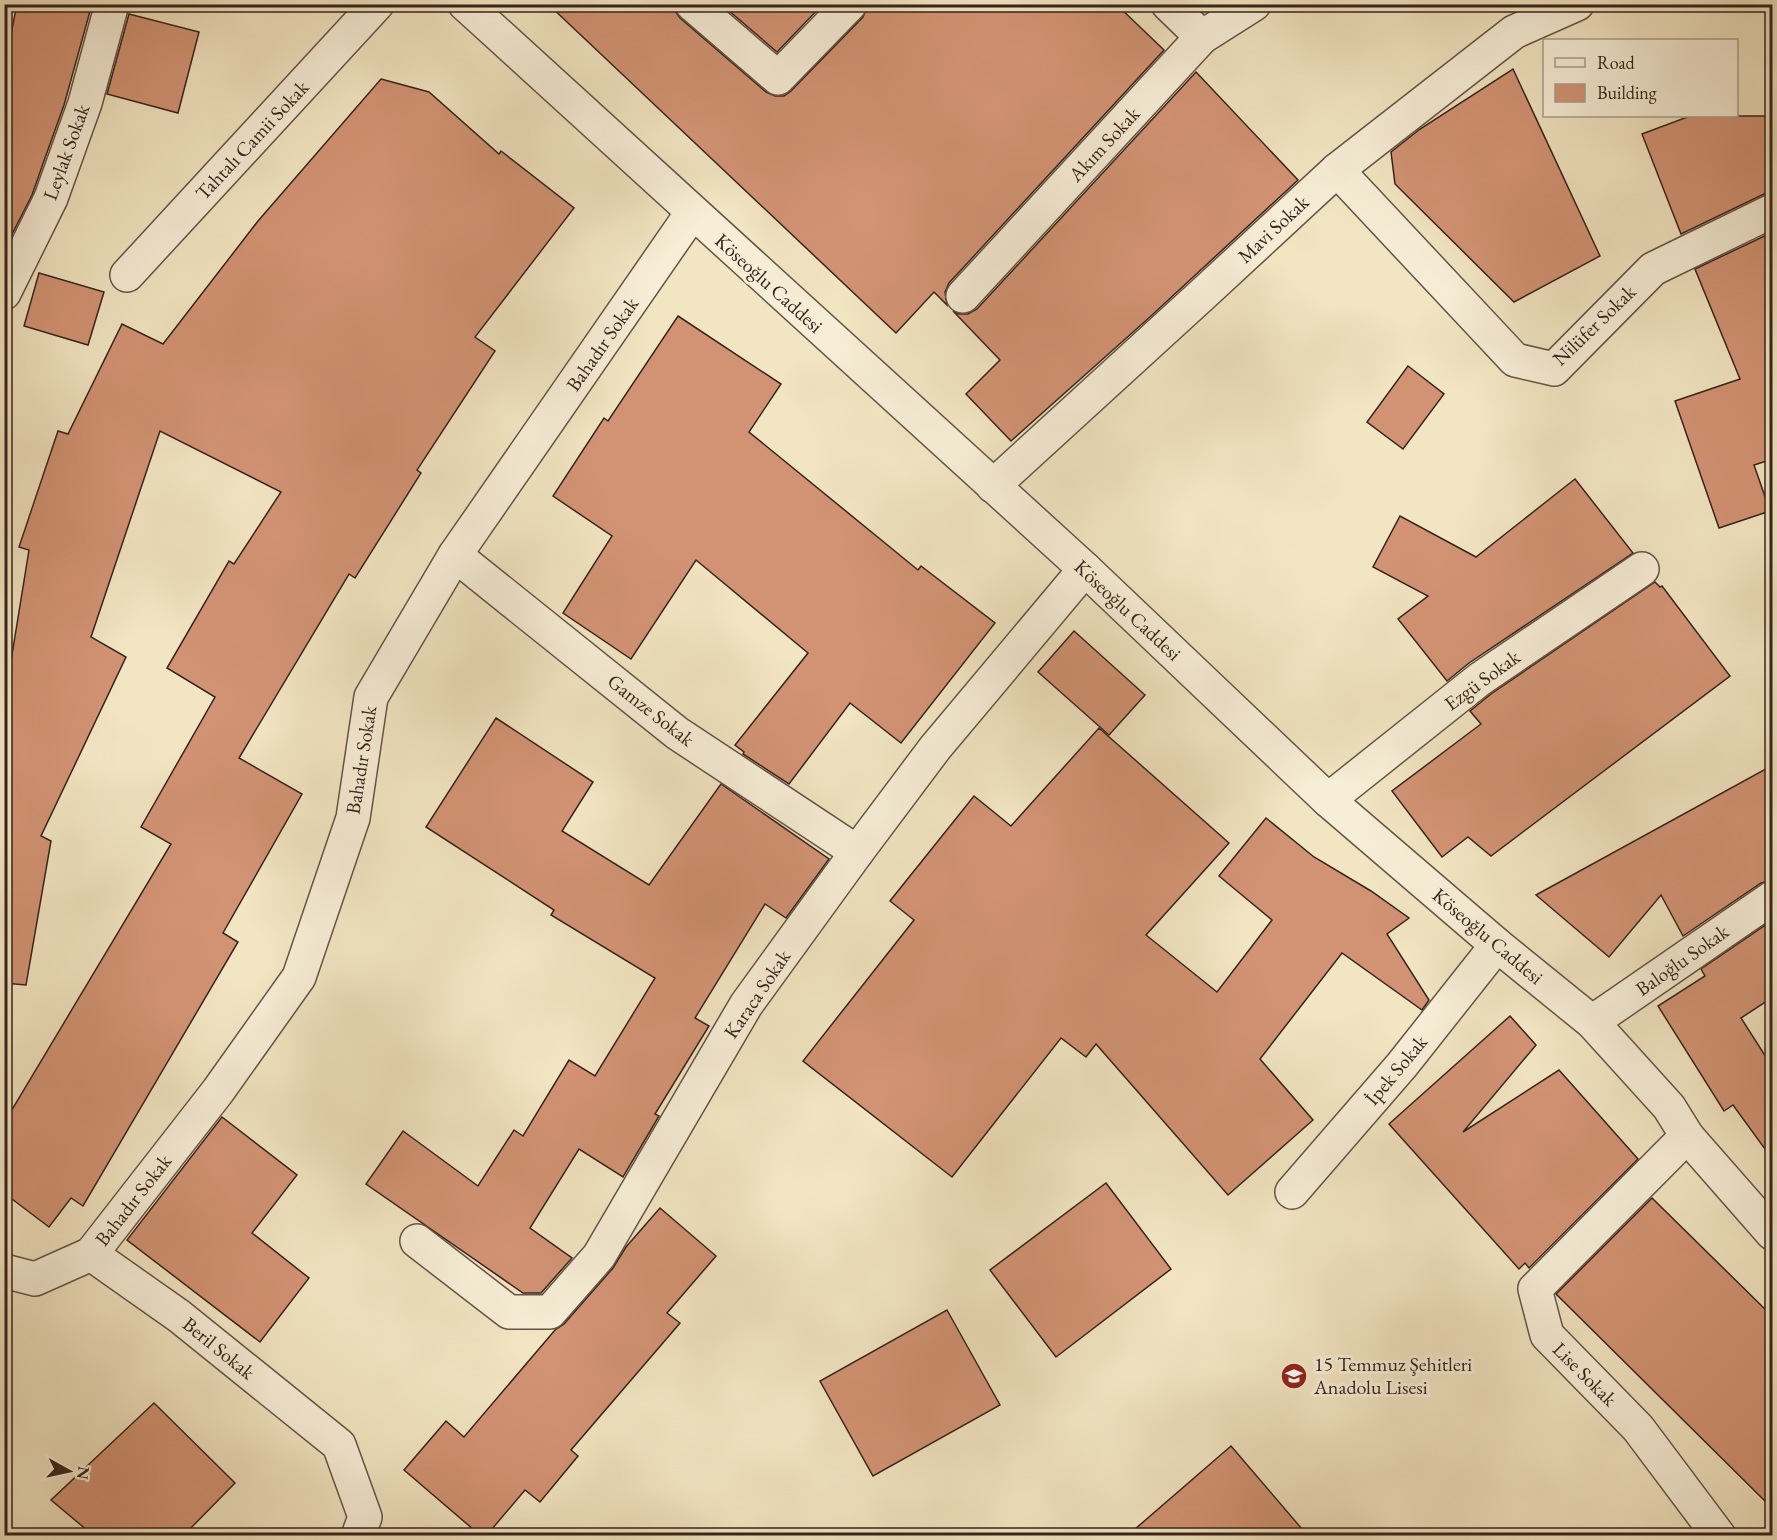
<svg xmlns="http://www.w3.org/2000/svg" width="1777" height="1540" viewBox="0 0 1777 1540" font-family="'EB Garamond',serif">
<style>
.building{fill:#d29374;stroke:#36231c;stroke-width:1.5}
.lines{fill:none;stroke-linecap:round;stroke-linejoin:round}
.minor-casing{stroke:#655446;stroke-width:36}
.minor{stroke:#f7eed7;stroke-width:33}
.labels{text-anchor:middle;stroke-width:6;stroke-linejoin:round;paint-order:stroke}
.street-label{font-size:20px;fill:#36231c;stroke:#f7eed7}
.poi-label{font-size:20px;fill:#36231c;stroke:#f7eed7;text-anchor:start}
</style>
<rect width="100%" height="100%" fill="#f2e5c2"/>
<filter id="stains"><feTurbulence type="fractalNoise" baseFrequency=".00333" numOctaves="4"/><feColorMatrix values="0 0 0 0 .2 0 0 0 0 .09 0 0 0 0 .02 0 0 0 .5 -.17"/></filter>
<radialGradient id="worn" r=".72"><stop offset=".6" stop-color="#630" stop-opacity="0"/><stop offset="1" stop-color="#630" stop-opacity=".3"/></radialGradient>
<!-- building -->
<g class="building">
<polygon points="17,4 92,4 64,105 45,158 32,195 4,250 4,69"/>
<polygon points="548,4 674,4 675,11 680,18 766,92 775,96 784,96 791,91 863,17 868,4 1116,4 1164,50 949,283 945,292 947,305 934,292 896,333"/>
<polygon points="721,4 823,4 777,52"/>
<polygon points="129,14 199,32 178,113 107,94"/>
<polygon points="1513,69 1600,256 1514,302 1395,184 1391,152 1420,129"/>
<polygon points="1196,72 1298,180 1151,316 1011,441 966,394 1000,360 953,311 959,314 968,314 977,309"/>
<polygon points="381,79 429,92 499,154 501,151 574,208 475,337 495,351 417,470 421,473 355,578 349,574 239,758 302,794 223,933 238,942 83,1206 71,1198 49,1227 4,1193 4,1123 171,844 141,827 215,697 167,668 229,561 234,564 281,492 160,431 91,637 126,657 41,836 51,841 26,985 4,983 4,704 29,550 19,547 58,431 68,434 122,324 163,344 258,221"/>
<polygon points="1690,116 1773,116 1773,192 1764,194 1681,234 1642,134"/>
<polygon points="1773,232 1773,459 1754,465 1770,511 1719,528 1675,401 1740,379 1695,269"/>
<polygon points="39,273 104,292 88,345 24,326"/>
<polygon points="678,316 781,384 749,432 918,570 921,566 995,623 901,743 850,703 789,784 743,754 744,752 735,745 808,653 696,560 631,659 563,613 612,536 553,496 604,418 608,421"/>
<polygon points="1408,366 1444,394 1403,449 1367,422"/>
<polygon points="1575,479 1633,553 1469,663 1447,681 1398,619 1428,596 1373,567 1400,516 1476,557"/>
<polygon points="1655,582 1660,587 1662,586 1730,676 1491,856 1468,837 1442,857 1392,791 1481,724 1470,711 1491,694"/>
<polygon points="1074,631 1145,695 1109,735 1038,672"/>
<polygon points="496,718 593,782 562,831 649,885 721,784 829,859 786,918 765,904 695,1018 709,1026 655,1114 659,1116 623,1177 579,1149 530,1228 572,1258 541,1293 523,1293 366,1184 403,1131 478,1186 514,1130 523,1136 569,1060 595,1076 655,978 551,915 554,910 426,827"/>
<polygon points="1099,728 1229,843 1146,935 1217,992 1272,920 1219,876 1266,818 1314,857 1371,891 1409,918 1387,934 1429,1000 1422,1010 1342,953 1260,1059 1313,1120 1228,1195 1096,1044 1086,1057 1061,1038 952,1177 803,1061 914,920 890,901 974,796 1011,826"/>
<polygon points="1773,765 1773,880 1761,883 1683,936 1661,895 1609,957 1536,895"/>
<polygon points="1773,920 1773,997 1741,1018 1773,1068 1773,1160 1733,1105 1724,1111 1658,1006 1705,976 1701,969"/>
<polygon points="1510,1016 1536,1045 1463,1132 1559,1070 1638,1159 1529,1268 1525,1263 1519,1269 1389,1124"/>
<polygon points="222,1117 297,1175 252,1233 309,1278 260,1342 127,1240"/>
<polygon points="1106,1183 1171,1269 1056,1357 990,1270"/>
<polygon points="1652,1198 1773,1317 1773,1509 1556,1294"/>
<polygon points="660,1208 716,1256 667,1313 680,1323 571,1450 578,1456 540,1502 525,1490 486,1536 481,1536 404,1470 446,1421 464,1437 555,1330 564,1324 613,1268 626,1247"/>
<polygon points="947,1310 1000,1405 873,1476 820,1381"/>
<polygon points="154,1403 235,1483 183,1536 94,1536 51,1500"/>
<polygon points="1231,1446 1308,1536 1127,1536"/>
</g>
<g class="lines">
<defs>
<g id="minor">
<polyline points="465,4 1085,569 1328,800 1497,945 1592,1022 1669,1107 1687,1136 1772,1233"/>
<polyline points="692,4 778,78 850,4"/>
<polyline points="1168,4 1202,37"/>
<polyline points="1337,170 1515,360 1554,369 1653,269 1772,211"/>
<polyline points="127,275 377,4"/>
<polyline points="4,293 51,198 85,103 112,4"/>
<polyline points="963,296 1202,37 1254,4"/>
<polyline points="993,486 1203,294 1337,170 1514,32 1577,4"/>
<polyline points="455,555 677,733 857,852"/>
<polyline points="1328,800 1480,679 1642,569"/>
<polyline points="1592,1022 1772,898"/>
<polyline points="1687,1136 1535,1289 1547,1335 1638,1428 1719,1536"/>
<polyline points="1292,1192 1402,1065 1497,945"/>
<polyline points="417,1241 509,1312 550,1312 599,1256 746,1005 857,852 935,748 1085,569"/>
<polyline points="91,1254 218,1091 299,977 353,818 371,697 455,555 692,213"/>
<polyline points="4,1271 35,1279 91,1254 179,1316 339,1445 365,1517 358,1536"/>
</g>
</defs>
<!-- minor casing -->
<use href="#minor" class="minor-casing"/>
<!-- minor -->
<use href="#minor" class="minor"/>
</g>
<!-- icons -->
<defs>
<symbol id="school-disc" viewBox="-11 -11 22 22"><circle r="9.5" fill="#8f2418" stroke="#f7eed7"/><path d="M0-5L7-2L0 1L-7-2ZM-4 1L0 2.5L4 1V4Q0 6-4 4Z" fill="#fff"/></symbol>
</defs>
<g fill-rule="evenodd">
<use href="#school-disc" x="1279" y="1361" width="30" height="30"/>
</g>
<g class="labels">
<!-- street labels -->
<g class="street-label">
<text transform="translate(252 140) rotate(-47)" y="7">Tahtalı Camii Sokak</text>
<text transform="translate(1104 144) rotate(-47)" y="7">Akım Sokak</text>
<text transform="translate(66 152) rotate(-70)" y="7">Leylak Sokak</text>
<text transform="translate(1273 229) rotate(-43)" y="7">Mavi Sokak</text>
<text transform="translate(769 283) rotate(42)" y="7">Köseoğlu Caddesi</text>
<text transform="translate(1594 325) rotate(-44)" y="7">Nilüfer Sokak</text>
<text transform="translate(602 344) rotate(-55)" y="7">Bahadır Sokak</text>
<text transform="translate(1128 610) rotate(43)" y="7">Köseoğlu Caddesi</text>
<text transform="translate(1482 680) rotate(-36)" y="7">Ezgü Sokak</text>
<text transform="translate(651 710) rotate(38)" y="7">Gamze Sokak</text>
<text transform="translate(361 760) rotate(-81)" y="7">Bahadır Sokak</text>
<text transform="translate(1488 936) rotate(40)" y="7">Köseoğlu Caddesi</text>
<text transform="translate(1682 960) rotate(-35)" y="7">Baloğlu Sokak</text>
<text transform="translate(757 994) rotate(-56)" y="7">Karaca Sokak</text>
<text transform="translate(1396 1070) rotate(-50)" y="7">İpek Sokak</text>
<text transform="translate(133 1200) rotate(-52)" y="7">Bahadır Sokak</text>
<text transform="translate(219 1348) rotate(39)" y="7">Beril Sokak</text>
<text transform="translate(1585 1374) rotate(45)" y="7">Lise Sokak</text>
</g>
<!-- poi labels -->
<g class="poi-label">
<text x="1314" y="1371">15 Temmuz Şehitleri<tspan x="1314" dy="23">Anadolu Lisesi</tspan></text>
</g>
</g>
<!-- margin -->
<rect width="1777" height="1540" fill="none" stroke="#f2e5c2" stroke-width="24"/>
<rect x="6" y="6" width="1765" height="1528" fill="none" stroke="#36231c" stroke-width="3"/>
<rect x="12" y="12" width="1753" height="1516" fill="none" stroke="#36231c" stroke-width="1.5"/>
<!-- legend -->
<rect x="1543" y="39" width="195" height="78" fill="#f7eed7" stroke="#aa9d8c" stroke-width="1.5"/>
<rect x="1555" y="58" width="30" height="9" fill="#f7eed7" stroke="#aa9d8c" stroke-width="1.5"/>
<text x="1597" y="69" font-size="18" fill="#36231c">Road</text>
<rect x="1555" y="84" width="30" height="18" fill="#d29374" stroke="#aa9d8c" stroke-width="1.5"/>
<text x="1597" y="99" font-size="18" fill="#36231c">Building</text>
<!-- north arrow -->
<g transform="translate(69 1471) rotate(98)" stroke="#f7eed7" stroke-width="4.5" paint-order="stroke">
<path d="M0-4.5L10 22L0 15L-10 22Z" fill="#36231c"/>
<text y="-9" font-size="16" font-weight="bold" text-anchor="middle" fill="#36231c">N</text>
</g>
<rect width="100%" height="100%" filter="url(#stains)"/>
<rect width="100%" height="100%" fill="url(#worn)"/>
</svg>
